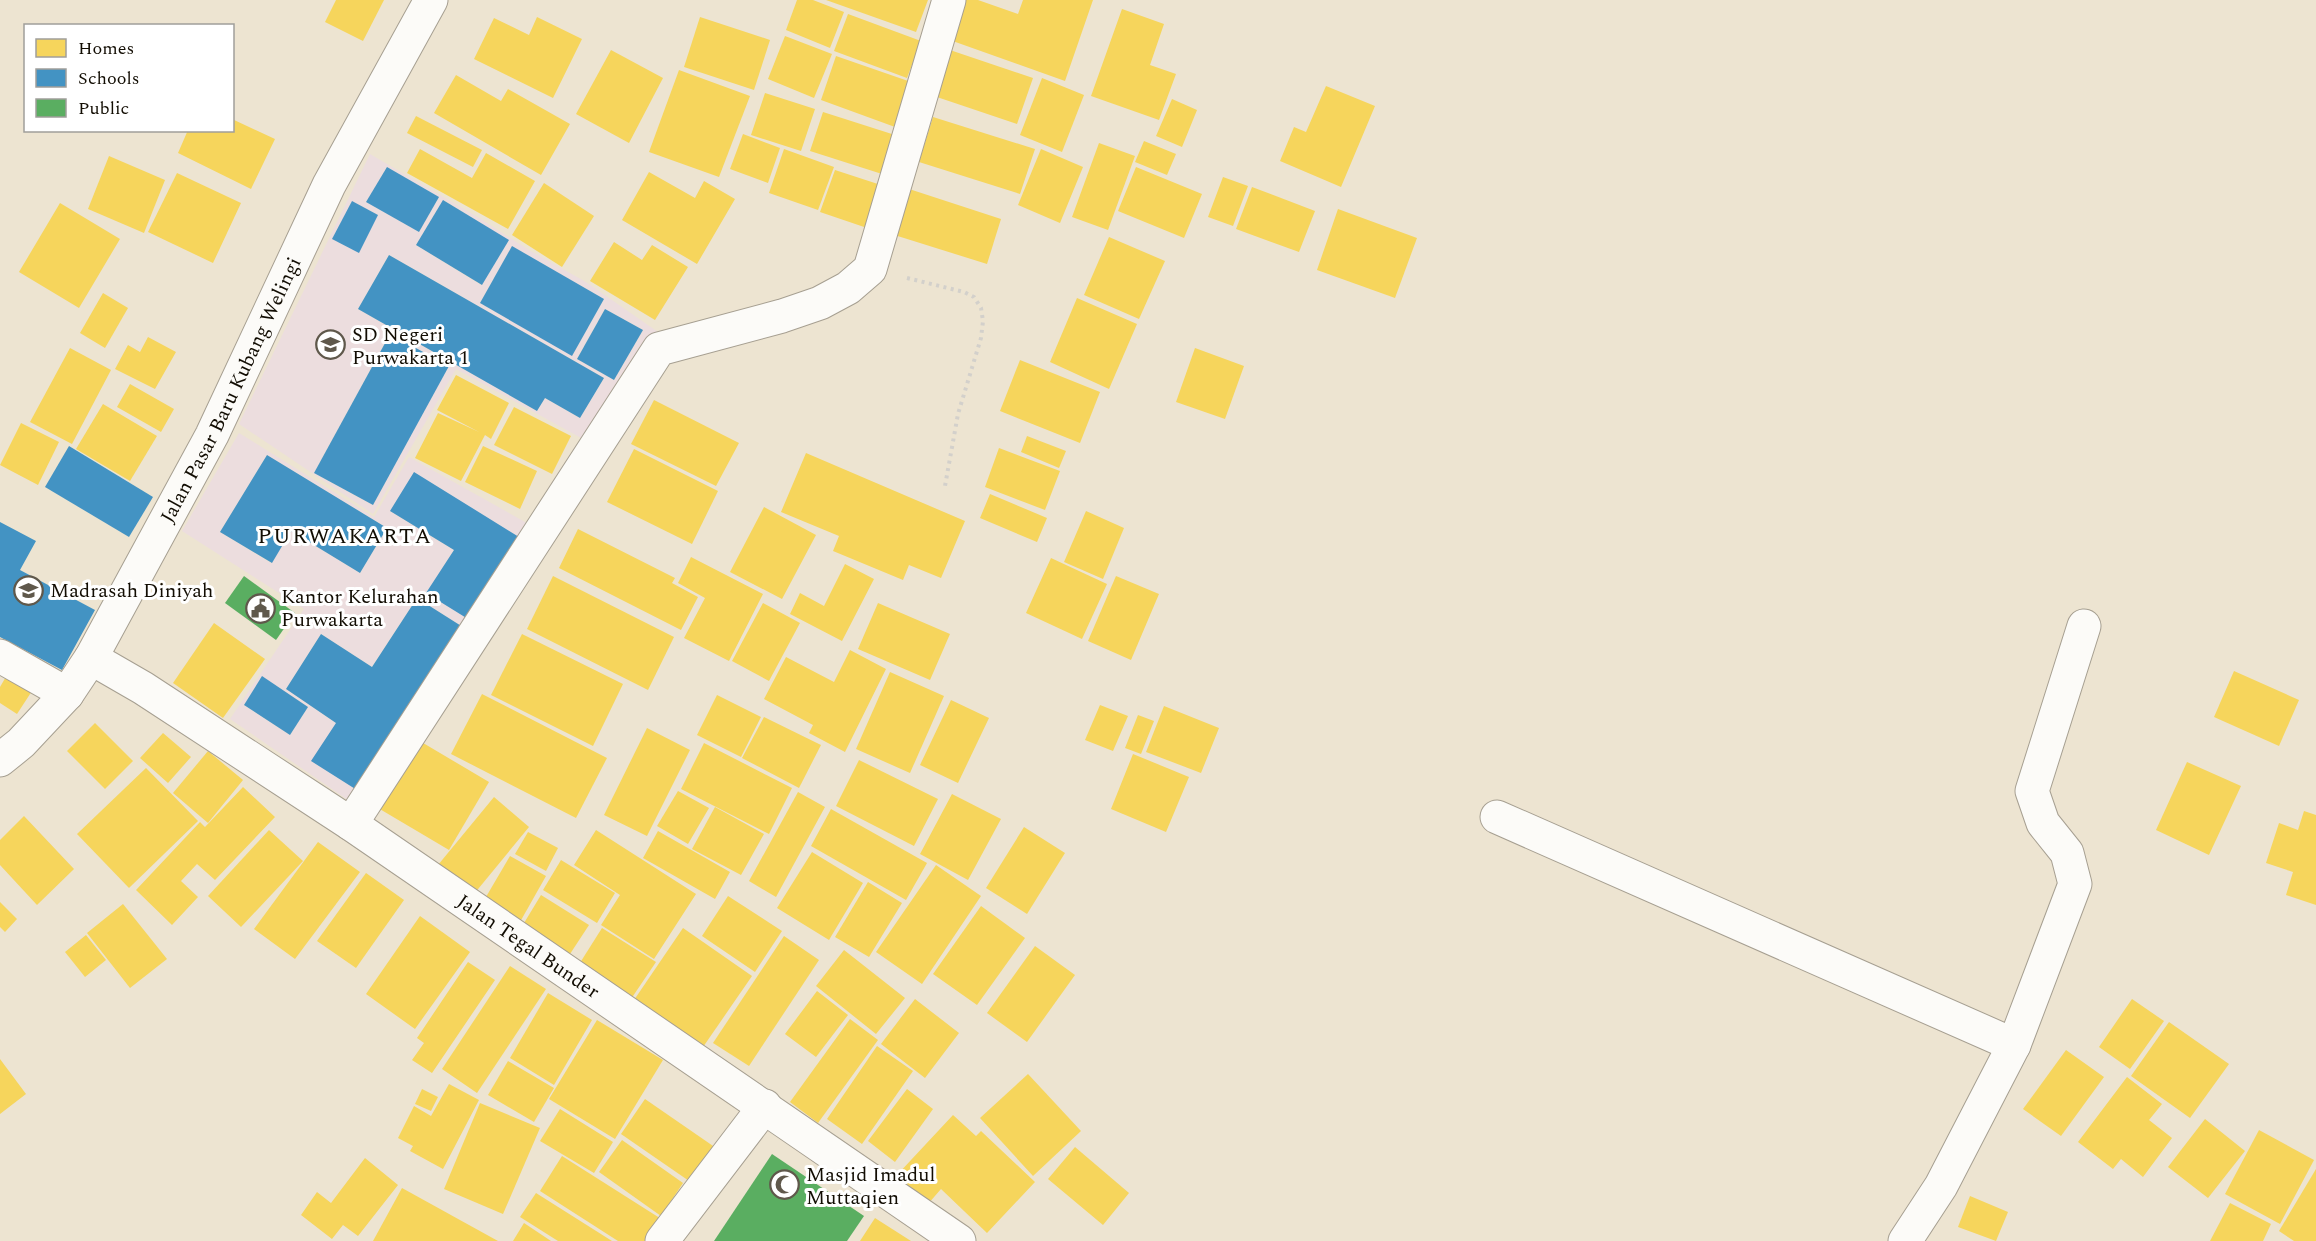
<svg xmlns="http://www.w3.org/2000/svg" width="2316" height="1241" viewBox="0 0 2316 1241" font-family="Spectral,serif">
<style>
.education{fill:#ecddde;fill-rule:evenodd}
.homes{fill:#f6d55c}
.schools{fill:#4393c3}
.public{fill:#5aae61}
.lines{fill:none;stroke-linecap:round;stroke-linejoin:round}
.street-casing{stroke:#a69f91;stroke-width:35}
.path{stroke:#d3d0cb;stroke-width:4;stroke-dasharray:3 4.5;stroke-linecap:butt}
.street{stroke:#fcfbf8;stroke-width:33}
.labels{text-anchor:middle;stroke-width:6;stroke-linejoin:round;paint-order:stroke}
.poi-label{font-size:20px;fill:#120d03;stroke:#fff;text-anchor:start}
.street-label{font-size:20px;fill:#120d03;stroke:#fff}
.quarter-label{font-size:22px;letter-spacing:1.5px;fill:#120d03;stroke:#fff}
</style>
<rect width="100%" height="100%" fill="#ede4d1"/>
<!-- education -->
<g class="education">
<path d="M 370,154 L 476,216 L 529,250 L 586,282 L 658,332 L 592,444 L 456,369 L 373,514 L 239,424 ZM 387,167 L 439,197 L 419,231 L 367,202 ZM 444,200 L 508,240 L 481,285 L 416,245 ZM 512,247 L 604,299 L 572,355 L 480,303 ZM 389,255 L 604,378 L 580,418 L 545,398 L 537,411 L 358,309 ZM 605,309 L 643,330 L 614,380 L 577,359 ZM 390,334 L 448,366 L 373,505 L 314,473 Z"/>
<path d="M 239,433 L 374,517 L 409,457 L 552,537 L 361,809 L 230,719 L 304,609 L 182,531 ZM 267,455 L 387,528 L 360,573 L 291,531 L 271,563 L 220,532 ZM 390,511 L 519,537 L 427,593 L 454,550 ZM 417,598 L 466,629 L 336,723 L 286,689 L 321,634 L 372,667 ZM 262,677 L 308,707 L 290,735 L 244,705 Z"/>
</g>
<!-- homes -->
<g class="homes">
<polygon points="336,0 384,0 363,41 325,22"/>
<polygon points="797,0 813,0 844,12 830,48 786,30"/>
<polygon points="826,0 928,0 916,32"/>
<polygon points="960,0 978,0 1018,14 1023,0 1093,0 1065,81 947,39"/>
<polygon points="1122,9 1164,24 1150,65 1176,74 1159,120 1091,96"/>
<polygon points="848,14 921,41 907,78 834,51"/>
<polygon points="537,17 582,39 553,98 474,59 494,18 529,35"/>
<polygon points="700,17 770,40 754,90 684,67"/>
<polygon points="785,36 832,54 814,98 768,79"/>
<polygon points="944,48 1033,78 1017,124 928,94"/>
<polygon points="611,50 663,78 629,143 576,114"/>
<polygon points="836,56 911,82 895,127 821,100"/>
<polygon points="679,70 750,96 719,177 649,152"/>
<polygon points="456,75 501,101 508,89 570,124 541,175 434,113"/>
<polygon points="1042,78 1084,95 1062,152 1020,135"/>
<polygon points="1326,86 1375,106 1341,187 1280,161 1294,127 1306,132"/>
<polygon points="765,93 815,109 801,151 751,135"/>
<polygon points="1172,99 1197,110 1182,147 1156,136"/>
<polygon points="823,112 895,135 882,174 810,151"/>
<polygon points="416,116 482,150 473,167 407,133"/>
<polygon points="933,117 1035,149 1020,194 919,162"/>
<polygon points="232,119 275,139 251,189 178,153 188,130 232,130"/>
<polygon points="743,134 780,148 768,183 730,169"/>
<polygon points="1144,141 1176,154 1167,175 1135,162"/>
<polygon points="1099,143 1135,156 1108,230 1072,217"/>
<polygon points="420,149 472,178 486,153 535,181 508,229 407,173"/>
<polygon points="784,149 834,167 818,210 769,193"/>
<polygon points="1041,149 1083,167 1060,223 1018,205"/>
<polygon points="109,156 165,180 144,233 88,209"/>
<polygon points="1136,167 1202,194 1184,238 1118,211"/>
<polygon points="835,170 884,186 870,229 820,212"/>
<polygon points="649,172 695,198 704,181 735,199 697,264 622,220"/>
<polygon points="177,173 241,203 213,263 148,232"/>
<polygon points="1223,177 1248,186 1233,226 1208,217"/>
<polygon points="544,183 594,216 562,267 512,235"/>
<polygon points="903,187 1001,219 987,264 888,233"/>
<polygon points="1252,187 1315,211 1299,252 1236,229"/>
<polygon points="60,203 120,239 79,308 19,272"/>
<polygon points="1338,209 1417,238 1395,298 1317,270"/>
<polygon points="1109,237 1165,261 1139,319 1084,295"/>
<polygon points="614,242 642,260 652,245 688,267 655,320 590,281"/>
<polygon points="103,293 128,308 105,348 80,333"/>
<polygon points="1077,298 1137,324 1109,389 1050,362"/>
<polygon points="148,337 176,352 155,389 115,369 128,345 140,352"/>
<polygon points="70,348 111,370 72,444 30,422"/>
<polygon points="1195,348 1244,366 1225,419 1176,402"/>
<polygon points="1020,360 1100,392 1080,443 1000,411"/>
<polygon points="456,375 509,403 491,439 485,435 461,481 415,458 438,413 479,432 437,410"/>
<polygon points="130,384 174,409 161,432 117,407"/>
<polygon points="654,400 739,443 716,486 631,444"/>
<polygon points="103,404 157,436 130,481 76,449"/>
<polygon points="514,407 571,436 552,474 494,445"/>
<polygon points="21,423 59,442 38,485 0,465"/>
<polygon points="1027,436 1066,451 1059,468 1021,452"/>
<polygon points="483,446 537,471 520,509 465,482"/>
<polygon points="999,448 1060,471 1045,510 985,487"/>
<polygon points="634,449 718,491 692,544 607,502"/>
<polygon points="806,453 965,521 941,578 909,565 903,580 833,551 839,536 781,512"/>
<polygon points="990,494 1047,518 1037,542 980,518"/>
<polygon points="764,507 816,535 782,599 730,572"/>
<polygon points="1086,511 1124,528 1103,579 1064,562"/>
<polygon points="578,529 675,578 672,583 698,597 681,630 559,568"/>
<polygon points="691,557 763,594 729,661 684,638 705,598 678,583"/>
<polygon points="1051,558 1107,584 1082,639 1026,613"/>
<polygon points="845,564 874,579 842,641 790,614 800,593 824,606"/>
<polygon points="553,576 674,637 648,690 527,629"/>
<polygon points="1116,576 1159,594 1131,660 1088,641"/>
<polygon points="763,603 800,623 769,681 732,661"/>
<polygon points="878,603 950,634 930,680 858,649"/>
<polygon points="214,623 265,659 223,718 173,683"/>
<polygon points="522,634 623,684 593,746 491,695"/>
<polygon points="850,650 886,669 845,752 809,733 813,725 764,699 786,657 834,682"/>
<polygon points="2234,671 2299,700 2279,746 2214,717"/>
<polygon points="890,672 944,696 910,773 856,749"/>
<polygon points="7,675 32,691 17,714 0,703 0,687"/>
<polygon points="482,694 607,758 576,818 451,754"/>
<polygon points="717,695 761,717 741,757 697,735"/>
<polygon points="951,700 989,718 958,783 920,765"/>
<polygon points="1100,705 1128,716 1113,751 1085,740"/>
<polygon points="1164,706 1219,728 1201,773 1146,752"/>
<polygon points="1138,715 1154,721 1141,754 1125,748"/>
<polygon points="764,717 821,745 799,788 742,758"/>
<polygon points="95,723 133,761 105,789 67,751"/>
<polygon points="647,728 690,750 647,836 604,815"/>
<polygon points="163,733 191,757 168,783 140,758"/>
<polygon points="413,737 489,782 449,850 373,805"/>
<polygon points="704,743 792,788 769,834 681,789"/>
<polygon points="208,751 243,780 208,823 173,793"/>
<polygon points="1133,754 1189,777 1166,832 1111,809"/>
<polygon points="859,760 938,799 914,846 836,806"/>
<polygon points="2187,762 2241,786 2209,855 2156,830"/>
<polygon points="146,768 198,821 129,888 77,834"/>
<polygon points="243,787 275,817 215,880 197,864 181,881 198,897 172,925 136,890 200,822 205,827"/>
<polygon points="678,791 709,808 688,844 657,826"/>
<polygon points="798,792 825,807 776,897 749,881"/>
<polygon points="952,794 1001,819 968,880 920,854"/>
<polygon points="494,797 529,827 474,894 438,865"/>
<polygon points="715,807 764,834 741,875 692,849"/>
<polygon points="831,809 927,863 906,900 811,846"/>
<polygon points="2304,811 2316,815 2316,905 2286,895 2293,872 2266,863 2279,823 2298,830"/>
<polygon points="24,816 74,869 37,905 0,865 0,840"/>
<polygon points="1024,827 1065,853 1027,914 986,888"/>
<polygon points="269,830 303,861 241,927 208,896"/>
<polygon points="596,830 696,894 654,959 601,925 620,895 574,865"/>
<polygon points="658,831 730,872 715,899 643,858"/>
<polygon points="528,832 558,848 546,871 515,854"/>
<polygon points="318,842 360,872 295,959 254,929"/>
<polygon points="812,852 863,883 829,940 777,908"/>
<polygon points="510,856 546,876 520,922 483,902"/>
<polygon points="561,860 615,893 597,923 543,890"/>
<polygon points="936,865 981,896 922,984 876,952"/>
<polygon points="366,873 404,900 356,968 317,941"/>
<polygon points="868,882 902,903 869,957 835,937"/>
<polygon points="541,895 589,925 568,957 521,928"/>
<polygon points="728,896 782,931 755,972 702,936"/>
<polygon points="0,902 17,919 5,932 0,927"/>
<polygon points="123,904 167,959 130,988 87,933"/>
<polygon points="981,906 1025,938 977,1005 933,974"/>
<polygon points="420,916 470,952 415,1029 366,994"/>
<polygon points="602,928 656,962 631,999 578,966"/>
<polygon points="683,928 752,976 701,1050 632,1003"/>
<polygon points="86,935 106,960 85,977 65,952"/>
<polygon points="784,936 819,960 749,1066 713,1043"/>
<polygon points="1035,946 1075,975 1027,1042 987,1013"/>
<polygon points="844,950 905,998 876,1034 816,986"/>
<polygon points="468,962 495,980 432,1073 412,1060 424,1043 417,1038"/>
<polygon points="510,966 546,989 477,1093 442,1069"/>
<polygon points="817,991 848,1015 816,1057 785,1034"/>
<polygon points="548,993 592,1020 554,1085 510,1058"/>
<polygon points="915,999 959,1033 925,1078 881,1044"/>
<polygon points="2132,999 2164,1021 2130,1069 2099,1047"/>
<polygon points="850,1019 878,1040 818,1123 790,1102"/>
<polygon points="597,1020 663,1060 615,1139 549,1099"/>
<polygon points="2169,1022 2229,1064 2190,1118 2131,1076"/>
<polygon points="877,1046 913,1071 862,1144 827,1119"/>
<polygon points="2066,1050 2104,1077 2061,1136 2023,1109"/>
<polygon points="0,1059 26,1094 0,1114"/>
<polygon points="508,1061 554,1088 534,1122 488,1095"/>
<polygon points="1028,1074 1081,1131 1033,1176 980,1118"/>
<polygon points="2127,1077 2162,1104 2149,1120 2172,1138 2143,1177 2121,1159 2113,1169 2078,1142"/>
<polygon points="449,1084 479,1100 443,1169 410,1151 413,1146 398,1138 414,1106 431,1116"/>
<polygon points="422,1089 438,1097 431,1111 415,1104"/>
<polygon points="907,1089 933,1109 895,1162 868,1141"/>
<polygon points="645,1099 716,1148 692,1183 621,1134"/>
<polygon points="480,1103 540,1128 503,1214 444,1189"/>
<polygon points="560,1109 613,1142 594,1173 540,1141"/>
<polygon points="953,1115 976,1136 981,1131 1035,1182 987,1233 941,1189 928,1204 897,1175"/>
<polygon points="2205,1119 2245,1151 2208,1198 2168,1167"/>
<polygon points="2259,1130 2314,1160 2280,1224 2225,1194"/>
<polygon points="622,1140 683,1183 661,1216 599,1172"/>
<polygon points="1075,1147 1129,1193 1103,1225 1048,1179"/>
<polygon points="562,1156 666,1222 654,1241 618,1241 540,1191"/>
<polygon points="365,1158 398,1185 358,1236 343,1225 332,1239 301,1215 317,1192 331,1203"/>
<polygon points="2316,1169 2316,1241 2294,1241 2279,1231"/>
<polygon points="402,1188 498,1241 373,1241"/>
<polygon points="536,1193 612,1241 558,1241 520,1217"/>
<polygon points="1970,1196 2008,1212 1996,1241 1958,1227"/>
<polygon points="2230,1203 2271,1224 2263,1241 2210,1241"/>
<polygon points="875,1218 911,1241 860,1241"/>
<polygon points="524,1223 551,1241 513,1241"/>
</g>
<!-- schools -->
<g class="schools">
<polygon points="387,167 439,197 419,232 366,202"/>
<polygon points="443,200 509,240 482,285 416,245"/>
<polygon points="352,201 378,215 359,253 332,239"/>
<polygon points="512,246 604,299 572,356 480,303"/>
<polygon points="389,255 604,378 580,418 545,398 537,411 358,309"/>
<polygon points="605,309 643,330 614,380 577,359"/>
<polygon points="390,334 449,366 373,505 314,473"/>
<polygon points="69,446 153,497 129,537 45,487"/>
<polygon points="267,455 387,528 360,573 291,531 272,563 220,532"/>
<polygon points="414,472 519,537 468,619 426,593 454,550 390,511"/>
<polygon points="0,522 36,541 20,570 95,610 62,670 0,637"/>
<polygon points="417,598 466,629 360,792 311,761 336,723 286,689 321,634 372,667"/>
<polygon points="262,676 308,707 290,735 244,705"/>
</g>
<!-- public -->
<g class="public">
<polygon points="244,576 295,613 276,640 225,603"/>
<polygon points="772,1154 864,1216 847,1241 714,1241"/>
</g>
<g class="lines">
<defs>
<g id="street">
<polyline points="0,656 67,694"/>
<path id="s1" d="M 91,658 L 143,688 L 351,824 L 959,1241"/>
<path id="s2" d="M 0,760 L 21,743 L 67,694 L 91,658 L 212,435 L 329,185 L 431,0"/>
<polyline points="1497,817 2014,1045"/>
<polyline points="351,824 659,349 782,316 820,303 848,288 870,269 949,0"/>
<polyline points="662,1241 765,1106"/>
<polyline points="1905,1241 1941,1186 2014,1045 2075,884 2067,853 2043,823 2032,791 2084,626"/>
</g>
</defs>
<!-- street casing -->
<use href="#street" class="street-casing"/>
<!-- path -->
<polyline class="path" points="907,278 964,292 974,297 981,308 983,321 981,338 958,414 945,486"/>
<!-- street -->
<use href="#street" class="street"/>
</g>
<!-- icons -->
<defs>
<symbol id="school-ring" viewBox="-11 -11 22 22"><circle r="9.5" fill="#fff" stroke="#5f584b" stroke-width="1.5"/><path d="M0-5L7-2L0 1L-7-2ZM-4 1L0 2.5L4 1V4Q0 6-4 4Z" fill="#5f584b"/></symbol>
<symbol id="civic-ring" viewBox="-11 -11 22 22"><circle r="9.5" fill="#fff" stroke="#5f584b" stroke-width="1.5"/><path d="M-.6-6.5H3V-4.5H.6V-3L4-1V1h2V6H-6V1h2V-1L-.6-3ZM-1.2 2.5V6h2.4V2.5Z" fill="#5f584b"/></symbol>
<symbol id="mosque-ring" viewBox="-11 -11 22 22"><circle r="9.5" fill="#fff" stroke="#5f584b" stroke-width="1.5"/><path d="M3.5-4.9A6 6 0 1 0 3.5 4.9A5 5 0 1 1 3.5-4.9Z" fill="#5f584b"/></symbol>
</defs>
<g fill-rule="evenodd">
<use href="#school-ring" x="314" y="328" width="33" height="33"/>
<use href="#school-ring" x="12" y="574" width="33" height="33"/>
<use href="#civic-ring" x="244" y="592" width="33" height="33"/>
<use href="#mosque-ring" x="768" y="1168" width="33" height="33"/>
</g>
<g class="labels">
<!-- poi labels -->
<g class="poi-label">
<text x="352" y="341">SD Negeri<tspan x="352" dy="23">Purwakarta 1</tspan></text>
<text x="50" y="597">Madrasah Diniyah</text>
<text x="281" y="603">Kantor Kelurahan<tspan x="281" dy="23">Purwakarta</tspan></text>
<text x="806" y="1181">Masjid Imadul<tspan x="806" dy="23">Muttaqien</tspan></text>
</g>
<!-- street labels -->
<g class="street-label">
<text dy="7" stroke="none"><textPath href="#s2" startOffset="440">Jalan Pasar Baru Kubang Welingi</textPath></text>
<text dy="7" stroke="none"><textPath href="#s1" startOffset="524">Jalan Tegal Bunder</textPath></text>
</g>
<!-- quarter labels -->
<g class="quarter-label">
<text x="345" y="543">PURWAKARTA</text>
</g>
</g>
<!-- legend -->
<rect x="24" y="24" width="210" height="108" fill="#ffffff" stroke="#a09e9a" stroke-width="1.5"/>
<rect x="36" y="39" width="30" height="18" fill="#f6d55c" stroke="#a09e9a" stroke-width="1.5"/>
<text x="78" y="54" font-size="18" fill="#120d03">Homes</text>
<rect x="36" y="69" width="30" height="18" fill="#4393c3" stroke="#a09e9a" stroke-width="1.5"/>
<text x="78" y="84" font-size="18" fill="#120d03">Schools</text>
<rect x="36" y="99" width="30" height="18" fill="#5aae61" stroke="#a09e9a" stroke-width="1.5"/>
<text x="78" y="114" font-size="18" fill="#120d03">Public</text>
</svg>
